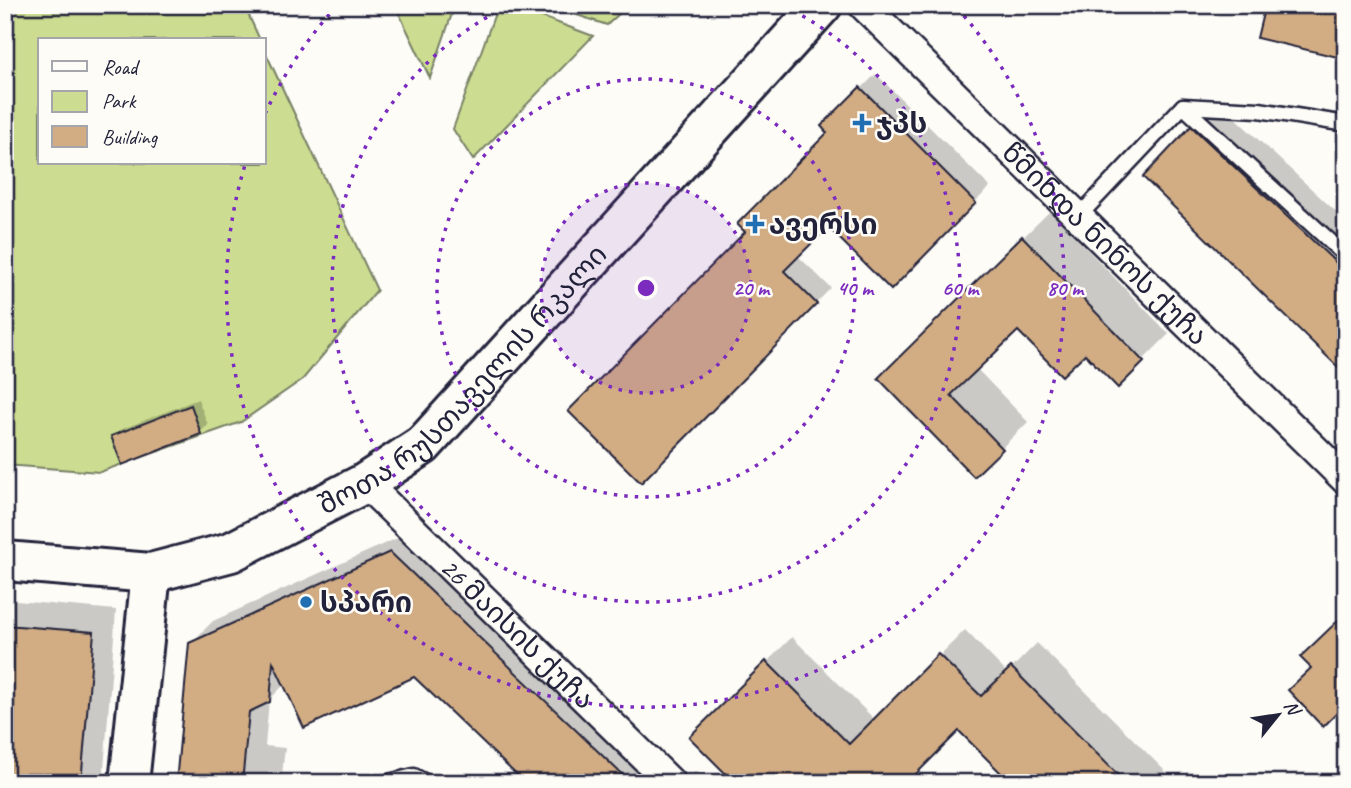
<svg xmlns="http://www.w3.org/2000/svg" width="1351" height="788" viewBox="0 0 1351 788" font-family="Caveat,'Noto Sans Georgian',sans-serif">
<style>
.green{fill:#ccdd91;stroke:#778066;stroke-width:2}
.shadow{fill:#0003}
.building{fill:#d2ad84;stroke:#22223b;stroke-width:2}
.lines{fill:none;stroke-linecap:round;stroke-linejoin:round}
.lane-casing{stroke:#22223b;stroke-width:19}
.street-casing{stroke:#22223b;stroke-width:33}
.secondary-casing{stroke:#22223b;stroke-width:44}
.lane{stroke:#fdfcf7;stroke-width:14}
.street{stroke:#fdfcf7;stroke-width:28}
.secondary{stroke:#fdfcf7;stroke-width:38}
.ring{fill:none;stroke:#7b2cbf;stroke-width:3.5;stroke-dasharray:3.5 7}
.poi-dot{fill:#1f6fb2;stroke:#fdfcf7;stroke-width:2.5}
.labels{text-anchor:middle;stroke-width:5;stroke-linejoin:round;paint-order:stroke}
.poi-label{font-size:28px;font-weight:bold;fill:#22223b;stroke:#fdfcf7;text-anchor:start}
.street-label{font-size:28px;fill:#22223b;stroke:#fdfcf7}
.centre{fill:#7b2cbf;stroke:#fdfcf7;stroke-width:3.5}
.ring-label{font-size:21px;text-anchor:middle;font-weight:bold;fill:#7b2cbf;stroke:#fdfcf7;stroke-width:5;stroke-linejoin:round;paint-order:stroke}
</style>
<rect width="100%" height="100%" fill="#fdfcf7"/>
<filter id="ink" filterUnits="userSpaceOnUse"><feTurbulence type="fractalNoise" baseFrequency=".0143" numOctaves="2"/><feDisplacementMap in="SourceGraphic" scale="14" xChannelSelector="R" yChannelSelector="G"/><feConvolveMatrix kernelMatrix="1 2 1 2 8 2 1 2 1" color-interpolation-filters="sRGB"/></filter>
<g filter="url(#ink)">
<!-- green -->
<g class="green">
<polygon points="5,5 244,5 260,40 40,40 40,163 264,163 264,49 377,290 303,379 241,422 100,472 5,465"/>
<polygon points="395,5 455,5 430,78"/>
<polygon points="498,5 510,5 593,36 473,160 453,129"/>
<polygon points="547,5 619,5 622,11 607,25"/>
</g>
<!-- shadow -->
<g class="shadow">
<polygon points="876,74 990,187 891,287 828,225 798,256 831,288 641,480 747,232 830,133 823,126"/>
<polygon points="1218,102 1346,221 1346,372 1192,128"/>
<polygon points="1050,211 1169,334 1118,385 1085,352 1018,328 976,368 1028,422 974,475 880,378"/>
<polygon points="198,399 208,425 200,432 123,462 113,437 120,430"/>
<polygon points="413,531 669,783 527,783 414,675 285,684 269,700 265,746 285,748 281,783 177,783 190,644 213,621"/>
<polygon points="5,600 116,610 103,783 5,783"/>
<polygon points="965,630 1007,673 1037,643 1177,783 1013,783 959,728 905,783 692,737 792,637 875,720"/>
</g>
<!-- building -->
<g class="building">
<polygon points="1265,5 1346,5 1346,59 1257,38"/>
<polygon points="860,87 976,203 891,290 828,227 784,271 817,304 641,483 568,411 745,232 737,224 827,133 821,126"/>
<polygon points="1191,126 1346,272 1346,375 1143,177"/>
<polygon points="1022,236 1144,362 1118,388 1085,354 1062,376 1018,331 951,395 1003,449 974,477 878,378"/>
<polygon points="191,405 201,434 122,465 111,436"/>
<polygon points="390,552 631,783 525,783 414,677 304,728 273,662 270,702 249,712 242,783 176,783 189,643"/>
<polygon points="1346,613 1346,704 1323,727 1288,690 1311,668 1300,657"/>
<polygon points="5,625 94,632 81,783 5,783"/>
<polygon points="938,654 981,696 1011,667 1126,783 1011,783 959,731 907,783 735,783 689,737 766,661 849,744"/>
</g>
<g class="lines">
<defs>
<g id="lane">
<polyline points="1183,106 1259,110 1346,124"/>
<polyline points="1078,217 1183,106 1346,256"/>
<polyline points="384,783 414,776 427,783"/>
</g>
<g id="street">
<path id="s1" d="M 863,5 L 1346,480"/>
<path id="s2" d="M 365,483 L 671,783"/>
</g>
<g id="secondary">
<path id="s3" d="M 5,561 L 151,573 L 231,552 L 365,483 L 423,445 L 822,5"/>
<polyline points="129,783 151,573"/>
</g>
</defs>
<!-- lane casing -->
<use href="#lane" class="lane-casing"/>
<!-- street casing -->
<use href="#street" class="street-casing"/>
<!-- secondary casing -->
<use href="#secondary" class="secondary-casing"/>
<!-- lane -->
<use href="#lane" class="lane"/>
<!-- street -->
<use href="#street" class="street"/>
<!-- secondary -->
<use href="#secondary" class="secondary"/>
</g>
</g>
<!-- distance rings -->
<circle cx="646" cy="288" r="105" fill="#7b2cbf" fill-opacity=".12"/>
<g class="ring">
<circle cx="646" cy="288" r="105"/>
<circle cx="646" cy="288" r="209"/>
<path d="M784 6A314 314 0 1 1 508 6"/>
<path d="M265 114A419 419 0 0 1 335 8M957 8A419 419 0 1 1 245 165"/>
</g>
<!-- markers -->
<g class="poi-dot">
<path d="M858.5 112.5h7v7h7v7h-7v7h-7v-7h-7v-7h7z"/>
<path d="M751.5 213.5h7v7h7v7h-7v7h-7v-7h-7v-7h7z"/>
<circle cx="306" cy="602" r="7"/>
</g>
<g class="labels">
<!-- poi labels -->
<g class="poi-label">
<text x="876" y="133">ჯპს</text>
<text x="769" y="234">ავერსი</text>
<text x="320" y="612">სპარი</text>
</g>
<!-- street labels -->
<g class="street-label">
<text dy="10" stroke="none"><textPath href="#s1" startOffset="340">წმინდა ნინოს ქუჩა</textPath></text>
<text dy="10" stroke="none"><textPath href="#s3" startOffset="522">შოთა რუსთაველის რკალი</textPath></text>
<text dy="10" stroke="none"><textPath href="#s2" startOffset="214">26 მაისის ქუჩა</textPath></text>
</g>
</g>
<circle cx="646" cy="288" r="10" class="centre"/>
<g class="ring-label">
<text x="751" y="295">20 m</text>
<text x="855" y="295">40 m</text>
<text x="960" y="295">60 m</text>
<text x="1065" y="295">80 m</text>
</g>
<!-- margin -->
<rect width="1351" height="788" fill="none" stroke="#fdfcf7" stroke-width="28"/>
<rect x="14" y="14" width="1323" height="760" fill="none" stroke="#22223b" stroke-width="2.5" filter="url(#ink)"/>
<!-- legend -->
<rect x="38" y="38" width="228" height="126" fill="#fdfcf7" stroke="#a5a5ac" stroke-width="2"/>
<rect x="52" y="61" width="35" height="10" fill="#fdfcf7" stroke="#a5a5ac" stroke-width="2"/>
<text x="102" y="74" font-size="21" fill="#22223b">Road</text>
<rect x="52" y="91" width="35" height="21" fill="#ccdd91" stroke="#a5a5ac" stroke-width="2"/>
<text x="102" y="108" font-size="21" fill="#22223b">Park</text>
<rect x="52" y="126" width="35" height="21" fill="#d2ad84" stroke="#a5a5ac" stroke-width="2"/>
<text x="102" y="144" font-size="21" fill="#22223b">Building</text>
<!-- north arrow -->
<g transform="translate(1278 715) rotate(60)" stroke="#fdfcf7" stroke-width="5" paint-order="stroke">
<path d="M0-5L12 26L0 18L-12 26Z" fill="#22223b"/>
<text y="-10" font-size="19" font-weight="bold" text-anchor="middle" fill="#22223b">N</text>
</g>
</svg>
